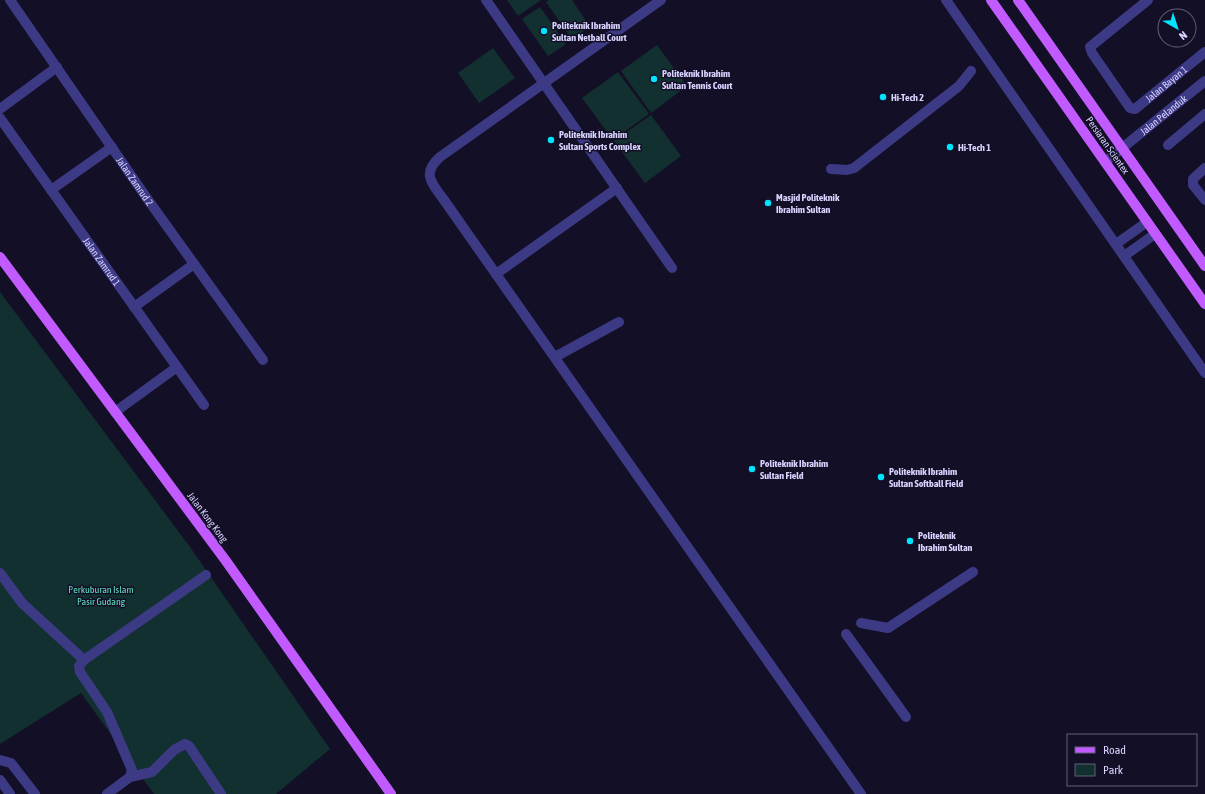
<svg xmlns="http://www.w3.org/2000/svg" width="1205" height="794" viewBox="0 0 1205 794" font-family="'Asap Condensed',sans-serif">
<style>
.green{fill:#12302f}
.lines{fill:none;stroke-linecap:round;stroke-linejoin:round}
.minor{stroke:#3d3a85;stroke-width:10}
.major{stroke:#c25bff;stroke-width:10}
.poi-dot{fill:#00e5ff;stroke:#130f26;stroke-width:1.5}
.labels{text-anchor:middle;stroke-width:3;stroke-linejoin:round;paint-order:stroke}
.poi-label{font-size:10px;font-weight:bold;fill:#d9d4ff;stroke:#130f26;text-anchor:start}
.street-label{font-size:10px;fill:#d9d4ff;stroke:#130f26}
.park-label{font-size:10px;fill:#5fe0c0;stroke:#130f26}
</style>
<rect width="100%" height="100%" fill="#130f26"/>
<!-- green -->
<g class="green">
<polygon points="507,0 541,0 518,16"/>
<polygon points="549,0 572,0 590,27 572,39 546,2"/>
<polygon points="540,7 566,44 548,56 522,19"/>
<polygon points="657,45 687,86 651,113 621,71"/>
<polygon points="493,48 515,78 479,103 458,73"/>
<polygon points="618,72 649,114 613,140 582,98"/>
<polygon points="651,115 681,156 645,183 614,141"/>
<polygon points="0,292 190,547 330,749 276,794 154,794 81,693 0,744"/>
</g>
<g class="lines">
<!-- minor -->
<g class="minor">
<path id="s1" d="M 10,0 L 146,197 L 263,360"/>
<polyline points="486,0 672,268"/>
<path d="M 661,0 L 440,157 C 421,174 432,183 444,200 L 861,794"/>
<polyline points="946,0 1205,373"/>
<path id="s2" d="M 1148,0 L 1090,47 L 1092,53 L 1130,108 L 1135,109 L 1205,52"/>
<polyline points="0,109 57,67"/>
<path id="s3" d="M 0,118 L 204,405"/>
<polyline points="1168,145 1205,114"/>
<path id="s4" d="M 1105,162 L 1205,81"/>
<polyline points="1205,168 1193,179 1193,185 1205,200"/>
<polyline points="831,169 847,170 854,168 959,86 971,71"/>
<polyline points="51,190 112,147"/>
<polyline points="1116,244 1147,222"/>
<polyline points="1124,256 1155,234"/>
<polyline points="496,274 617,188"/>
<polyline points="134,307 194,264"/>
<polyline points="555,357 619,322"/>
<polyline points="115,412 177,367"/>
<polyline points="0,573 22,603 84,660"/>
<polyline points="861,623 888,628 973,572"/>
<polyline points="846,634 906,717"/>
<polyline points="0,760 11,763 35,794"/>
<polyline points="130,777 152,772 174,750 185,744 189,746 221,794"/>
<polyline points="0,780 10,794"/>
<polyline points="107,794 130,777 132,770 107,712 80,672 79,666 84,660 206,575"/>
</g>
<!-- major -->
<g class="major">
<polyline points="991,0 1205,304"/>
<polyline points="1018,0 1205,266"/>
<polyline points="0,257 226,561 391,794"/>
</g>
</g>
<!-- markers -->
<g class="poi-dot">
<circle cx="544" cy="31" r="4"/>
<circle cx="654" cy="79" r="4"/>
<circle cx="883" cy="97" r="4"/>
<circle cx="551" cy="140" r="4"/>
<circle cx="950" cy="147" r="4"/>
<circle cx="768" cy="203" r="4"/>
<circle cx="752" cy="469" r="4"/>
<circle cx="881" cy="477" r="4"/>
<circle cx="910" cy="541" r="4"/>
</g>
<g class="labels">
<!-- poi labels -->
<g class="poi-label">
<text x="552" y="29">Politeknik Ibrahim<tspan x="552" dy="12">Sultan Netball Court</tspan></text>
<text x="662" y="77">Politeknik Ibrahim<tspan x="662" dy="12">Sultan Tennis Court</tspan></text>
<text x="891" y="101">Hi-Tech 2</text>
<text x="559" y="138">Politeknik Ibrahim<tspan x="559" dy="12">Sultan Sports Complex</tspan></text>
<text x="958" y="151">Hi-Tech 1</text>
<text x="776" y="201">Masjid Politeknik<tspan x="776" dy="12">Ibrahim Sultan</tspan></text>
<text x="760" y="467">Politeknik Ibrahim<tspan x="760" dy="12">Sultan Field</tspan></text>
<text x="889" y="475">Politeknik Ibrahim<tspan x="889" dy="12">Sultan Softball Field</tspan></text>
<text x="918" y="539">Politeknik<tspan x="918" dy="12">Ibrahim Sultan</tspan></text>
</g>
<!-- street labels -->
<g class="street-label">
<text dy="4" stroke="none"><textPath href="#s2" startOffset="193">Jalan Bayan 1</textPath></text>
<text dy="4" stroke="none"><textPath href="#s4" startOffset="75">Jalan Pelanduk</textPath></text>
<text transform="translate(1108 145) rotate(55)" y="4">Persiaran Scientex</text>
<text dy="4" stroke="none"><textPath href="#s1" startOffset="220">Jalan Zamrud 2</textPath></text>
<text dy="4" stroke="none"><textPath href="#s3" startOffset="176">Jalan Zamrud 1</textPath></text>
<text transform="translate(208 517) rotate(53)" y="4">Jalan Kong Kong</text>
</g>
<!-- park labels -->
<g class="park-label">
<text x="101" y="593">Perkuburan Islam<tspan x="101" dy="12">Pasir Gudang</tspan></text>
</g>
</g>
<!-- legend -->
<rect x="1067" y="734" width="130" height="52" fill="#130f26" stroke="#625e7d"/>
<rect x="1075" y="747" width="20" height="6" fill="#c25bff" stroke="#625e7d"/>
<text x="1103" y="754" font-size="12" fill="#d9d4ff">Road</text>
<rect x="1075" y="764" width="20" height="12" fill="#12302f" stroke="#625e7d"/>
<text x="1103" y="774" font-size="12" fill="#d9d4ff">Park</text>
<!-- north arrow -->
<g transform="translate(1177 28) rotate(141)"><circle r="19" fill="#130f26" stroke="#625e7d"/>
<path d="M0-3L7 15L0 10L-7 15Z" fill="#00e5ff"/>
<text y="-6" font-size="11" font-weight="bold" text-anchor="middle" fill="#d9d4ff">N</text>
</g>
</svg>
